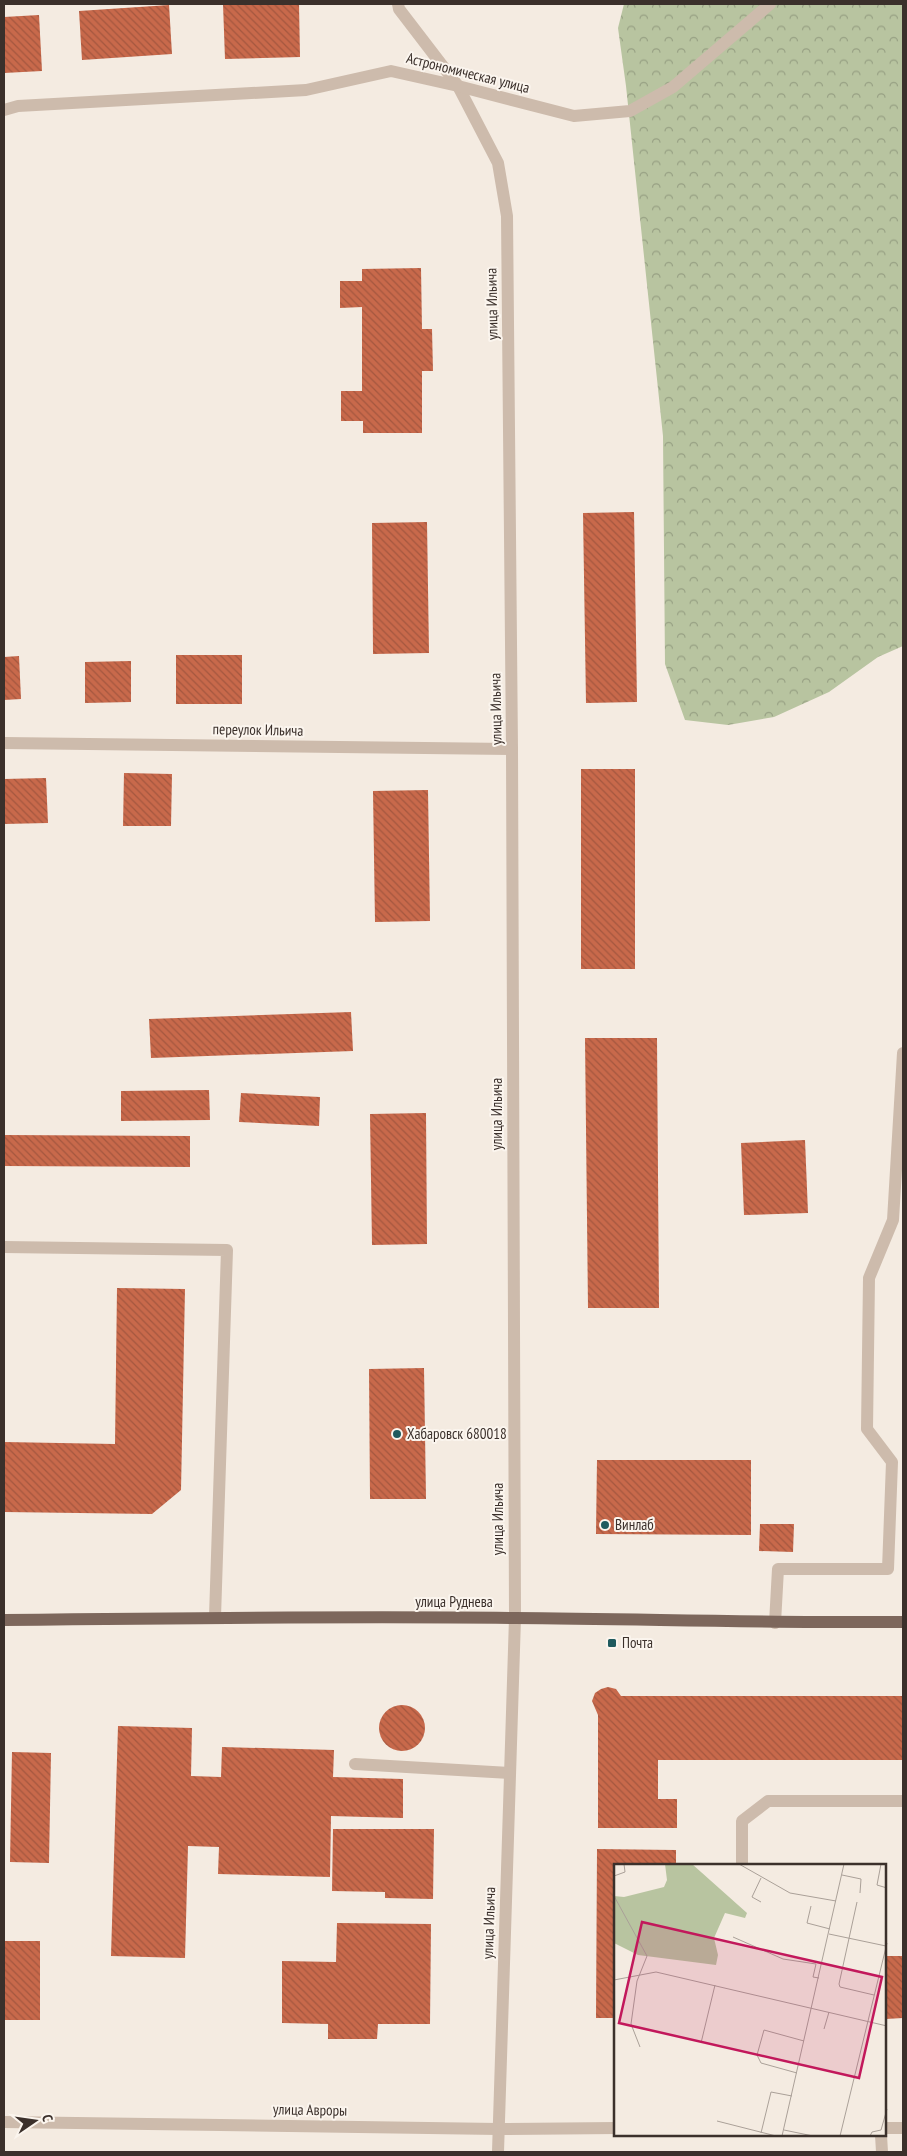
<svg xmlns="http://www.w3.org/2000/svg" width="907" height="2156" viewBox="0 0 907 2156" font-family="'PT Sans Narrow',sans-serif">
<style>
.forest{fill:url(#forest-crowns)}
.building{fill:url(#building-back-hatch)}
.lines{fill:none;stroke-linecap:round;stroke-linejoin:round}
.minor{stroke:#cdbbac;stroke-width:12}
.major{stroke:#7d675c;stroke-width:12}
.poi-dot{fill:#1f5a5e;stroke:#fbf5ee;stroke-width:2}
.labels{text-anchor:middle;stroke-width:4;stroke-linejoin:round;paint-order:stroke}
.street-label{font-size:15px;fill:#3b302b;stroke:#fbf5ee}
.poi-label{font-size:15px;fill:#3b302b;stroke:#fbf5ee;text-anchor:start}
.inset-road{fill:none;stroke:#aaa098;stroke-width:1}
.view{fill:#c2185b;fill-opacity:0.15;stroke:#c2185b;stroke-width:2.5}
.inset-edge{fill:none;stroke:#3b302b;stroke-width:2.5}
</style>
<defs>
<pattern id="forest-crowns" width="20" height="18" patternUnits="userSpaceOnUse" patternTransform="scale(1.25)"><rect width="20" height="18" fill="#b8c4a0"/><path d="M2 6a3 3 0 1 1 6 0M12 15a3 3 0 1 1 6 0" fill="none" stroke="#97a083"/></pattern>
<pattern id="building-back-hatch" width="6" height="6" patternUnits="userSpaceOnUse" patternTransform="scale(1.25)"><rect width="6" height="6" fill="#c8694b"/><path d="M-1 5l2 2M0 0l6 6M5-1l2 2" fill="none" stroke="#a4573f"/></pattern>
</defs>
<rect width="100%" height="100%" fill="#f4ebe1"/>
<!-- forest -->
<polygon class="forest" points="624,4 903,4 903,646 878,657 829,692 774,717 728,725 685,720 665,664 663,436 626,86 618,28"/>
<!-- building -->
<g class="building">
<polygon points="223,4 299,4 300,57 225,59"/>
<polygon points="169,5 172,54 82,60 79,11"/>
<polygon points="39,15 42,71 4,73 4,17"/>
<polygon points="421,268 422,329 432,329 433,371 422,371 422,433 363,433 363,421 341,421 341,391 362,391 362,307 340,308 340,281 362,281 362,269"/>
<polygon points="634,512 637,702 586,703 583,513"/>
<polygon points="427,522 429,653 373,654 372,523"/>
<rect x="176" y="655" width="66" height="49"/>
<polygon points="19,656 21,699 4,700 4,657"/>
<polygon points="131,661 131,702 85,703 85,662"/>
<rect x="581" y="769" width="54" height="200"/>
<polygon points="124,773 172,774 171,826 123,826"/>
<polygon points="46,778 48,823 4,824 4,779"/>
<polygon points="428,790 430,921 375,922 373,791"/>
<polygon points="351,1012 353,1051 151,1058 149,1019"/>
<polygon points="585,1038 657,1038 659,1308 588,1308"/>
<polygon points="209,1090 210,1120 121,1121 121,1091"/>
<polygon points="241,1093 320,1097 319,1126 239,1122"/>
<polygon points="426,1113 427,1244 372,1245 370,1114"/>
<polygon points="4,1135 190,1136 190,1167 4,1166"/>
<polygon points="805,1140 808,1213 744,1215 741,1143"/>
<polygon points="117,1288 185,1289 181,1490 152,1514 4,1512 4,1442 115,1444"/>
<polygon points="424,1368 426,1499 370,1499 369,1369"/>
<polygon points="597,1460 751,1460 751,1535 596,1534"/>
<polygon points="760,1524 794,1524 793,1552 759,1551"/>
<polygon points="608,1687 616,1689 621,1696 903,1696 903,1760 658,1760 658,1799 677,1799 677,1828 598,1828 598,1715 592,1701 595,1693 601,1689"/>
<circle cx="402" cy="1728" r="23"/>
<polygon points="118,1726 192,1728 191,1776 221,1777 222,1747 334,1750 333,1777 403,1779 403,1818 331,1816 330,1877 218,1874 219,1847 188,1846 185,1958 111,1956"/>
<polygon points="12,1752 51,1753 49,1863 10,1862"/>
<polygon points="333,1829 434,1829 433,1899 385,1898 385,1892 332,1891"/>
<polygon points="597,1849 676,1850 676,1865 616,1865 616,2018 596,2018"/>
<polygon points="337,1923 431,1924 430,2024 378,2024 377,2039 328,2039 328,2024 282,2023 282,1961 336,1962"/>
<rect x="4" y="1941" width="36" height="79"/>
<polygon points="886,1956 903,1956 903,2018 886,2019"/>
</g>
<g class="lines">
<!-- minor -->
<g class="minor">
<polyline points="398,4 399,9 458,86 498,163 507,216 512,749 515,1618 498,2152"/>
<polyline points="4,110 18,106 306,90 391,71 458,86 574,116 630,111 673,87 770,4"/>
<polyline points="4,743 512,749"/>
<polyline points="4,1247 227,1250 215,1617"/>
<polyline points="775,1623 778,1569 888,1569 892,1462 867,1429 869,1278 893,1220 903,1053"/>
<polyline points="355,1764 510,1773"/>
<polyline points="742,1865 742,1821 768,1801 903,1801"/>
<polyline points="4,2122 498,2129 616,2128"/>
<polyline points="886,2128 903,2128"/>
<polyline points="881,2135 882,2152"/>
</g>
<!-- major -->
<path class="major" d="M 4,1620 C 174,1618 344,1616 515,1618 C 644,1619 774,1623 903,1622"/>
</g>
<!-- markers -->
<g class="poi-dot">
<circle cx="397" cy="1434" r="5"/>
<circle cx="605" cy="1525" r="5"/>
<rect x="607" y="1638" width="10" height="10" rx="2.5"/>
</g>
<g class="labels">
<!-- street labels -->
<g class="street-label">
<text transform="translate(468 73) rotate(14)" y="5">Астрономическая улица</text>
<text transform="translate(492 304) rotate(-91)" y="5">улица Ильича</text>
<text transform="translate(496 709) rotate(-91)" y="5">улица Ильича</text>
<text transform="translate(258 730) rotate(1)" y="5">переулок Ильича</text>
<text transform="translate(497 1114) rotate(-90)" y="5">улица Ильича</text>
<text transform="translate(498 1519) rotate(-90)" y="5">улица Ильича</text>
<text x="454" y="1607">улица Руднева</text>
<text transform="translate(489 1923) rotate(-88)" y="5">улица Ильича</text>
<text transform="translate(310 2110) rotate(1)" y="5">улица Авроры</text>
</g>
<!-- poi labels -->
<g class="poi-label">
<text x="407" y="1439">Хабаровск 680018</text>
<text x="615" y="1530">Винлаб</text>
<text x="622" y="1648">Почта</text>
</g>
</g>
<!-- overview -->
<g transform="translate(614 1864)">
<rect width="272" height="272" fill="#f4ebe1"/>
<path d="M 51,0 L 78,0 L 133,49 L 131,54 L 111,49 L 100,74 L 104,91 L 102,101 L 24,91 L 0,79 L 0,32 L 10,33 L 50,23 L 53,16 Z" fill="#b8c4a0"/>
<path class="inset-road" d="M 125,0 L 176,29 L 222,37M 267,0 L 263,21 L 273,24M 228,11 L 247,15 L 246,29M 0,12 L 11,8 L 10,0M 0,32 L 33,92 L 23,117 L 17,160 L 26,183M 147,38 L 138,33 L 147,14M 243,38 L 225,120 L 226,123 L 260,131M 197,42 L 193,59 L 216,65M 215,70 L 272,82M 119,73 L 169,95 L 202,100 L 199,113 L 205,114M 0,116 L 42,108 L 273,162M 210,165 L 215,148M 87,179 L 101,121M 183,209 L 147,199 L 143,191 L 150,166 L 190,177M 103,257 L 162,272M 170,266 L 199,272M 147,269 L 157,228 L 178,232M 168,272 L 230,0M 226,272 L 273,79M 256,272 L 258,268 L 267,266 L 273,245"/>
<path class="view" d="M 28,58 L 268,113 L 245,214 L 5,159 Z"/>
<rect width="272" height="272" class="inset-edge"/>
</g>
<!-- border -->
<rect width="907" height="2156" fill="none" stroke="#3b302b" stroke-width="10"/>
<!-- north arrow -->
<g transform="translate(35 2121) rotate(77)" stroke="#fbf5ee" stroke-width="4" paint-order="stroke">
<path d="M0-4L9 19L0 12L-9 19Z" fill="#3b302b"/>
<text y="-8" font-size="14" font-weight="bold" text-anchor="middle" fill="#3b302b">С</text>
</g>
</svg>
